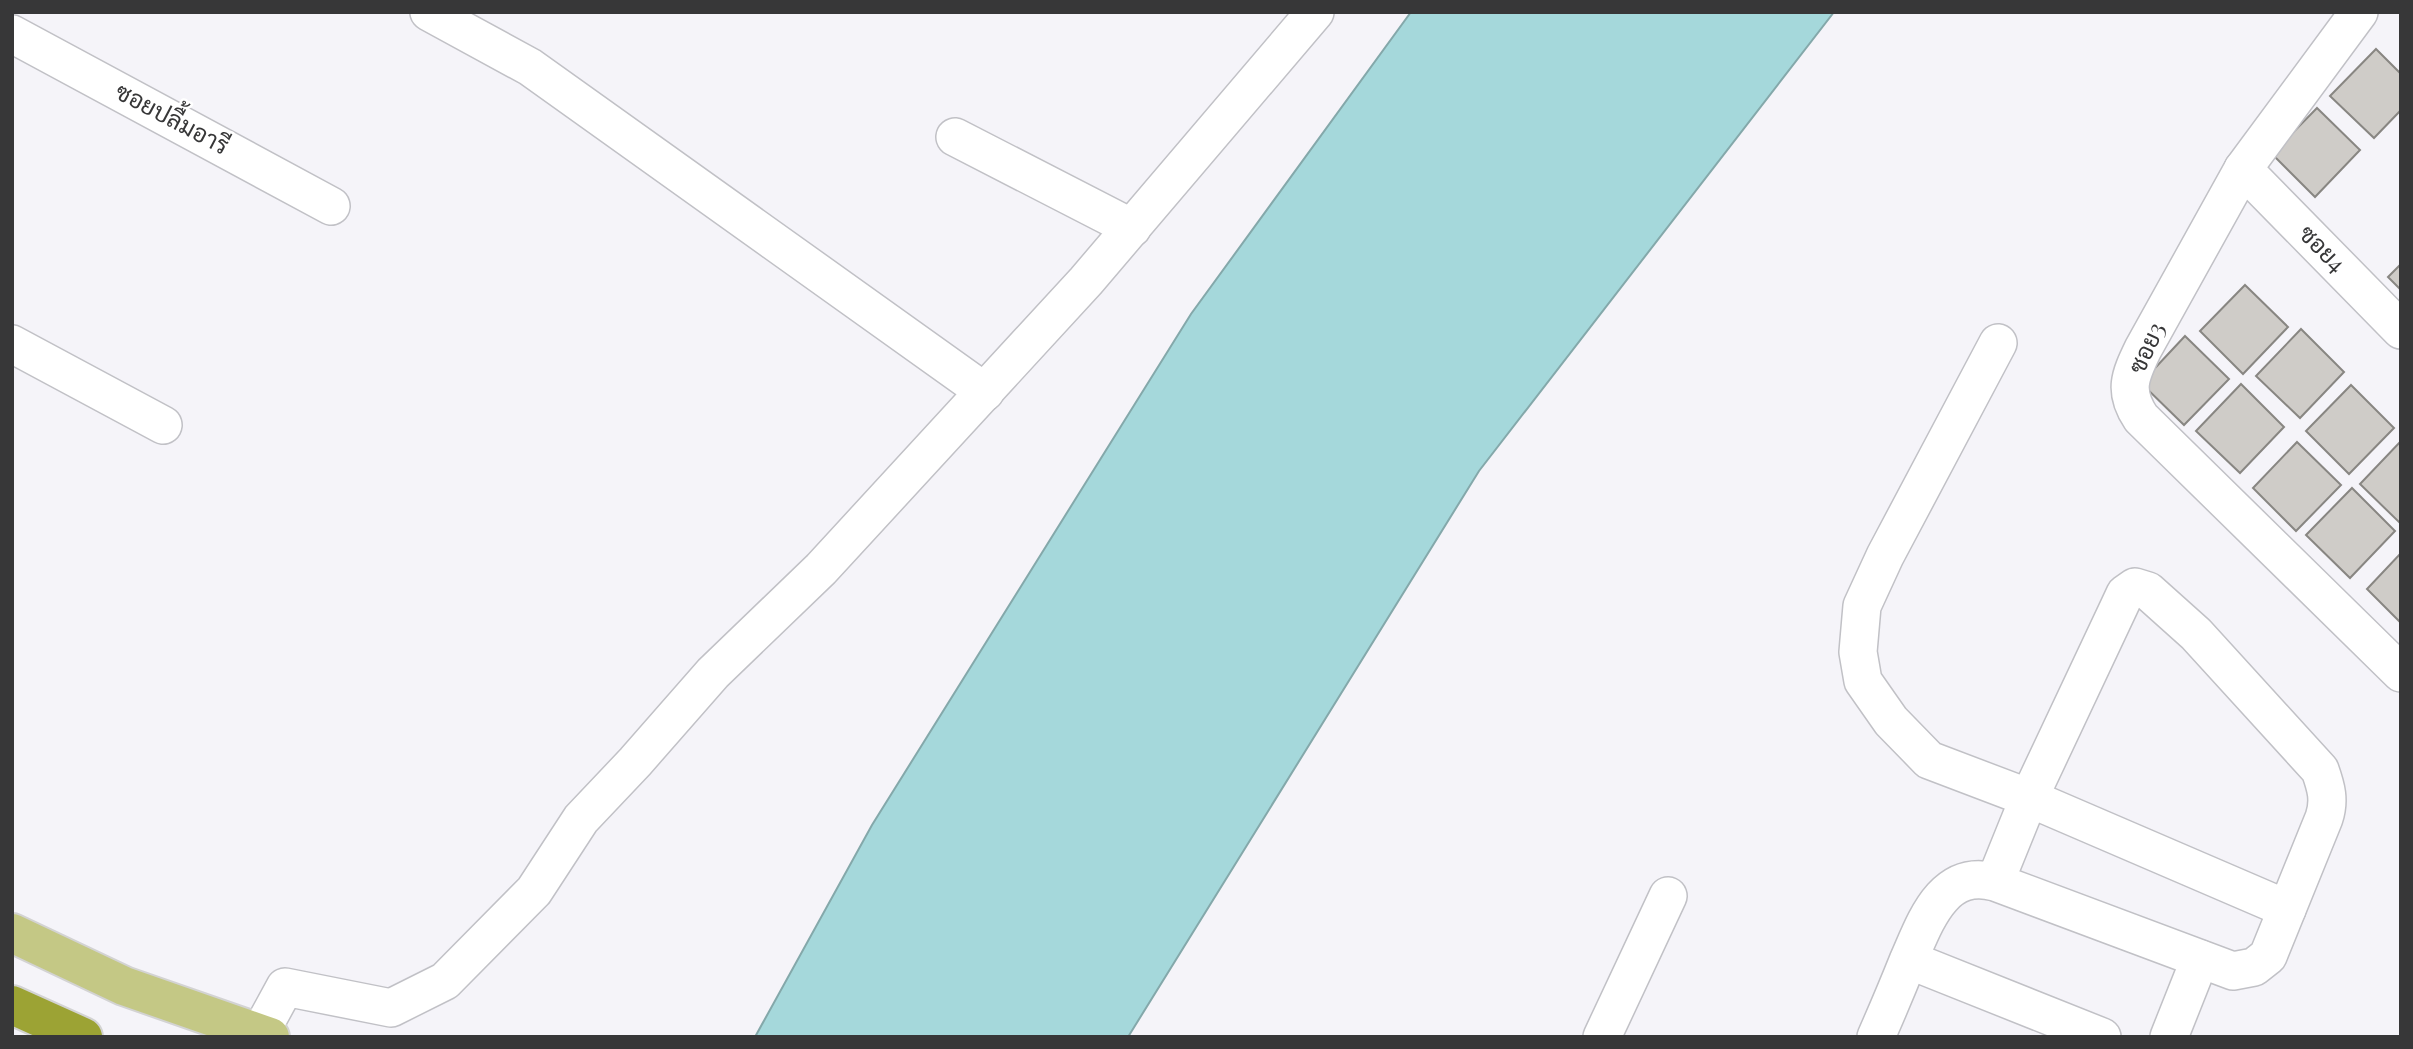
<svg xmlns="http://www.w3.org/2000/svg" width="2413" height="1049" viewBox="0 0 2413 1049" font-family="'Playfair Display',Sarabun,serif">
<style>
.water{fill:#a5d8db;stroke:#84a8aa;stroke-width:2}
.building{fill:#cfccc8;stroke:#888682;stroke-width:2}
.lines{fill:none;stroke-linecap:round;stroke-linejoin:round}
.minor-casing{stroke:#c1c1c6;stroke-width:40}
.major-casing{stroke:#d3d3d3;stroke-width:42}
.highway-casing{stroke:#d3d3d3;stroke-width:42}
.minor{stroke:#fff;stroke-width:37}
.major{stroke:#c4c885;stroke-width:38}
.highway{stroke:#9ca334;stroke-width:38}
.labels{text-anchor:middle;stroke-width:5;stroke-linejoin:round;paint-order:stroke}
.street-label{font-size:24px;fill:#373738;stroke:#fff}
</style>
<rect width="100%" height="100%" fill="#f5f4f9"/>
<!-- water -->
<polygon class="water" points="1411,12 1834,12 1479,471 1128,1037 755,1037 872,825 1191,314"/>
<!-- building -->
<g class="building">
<polygon points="2376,49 2401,74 2401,110 2374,138 2330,96"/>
<polygon points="2317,108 2360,150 2315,197 2272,154"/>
<polygon points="2401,264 2401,290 2388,277"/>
<polygon points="2245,285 2288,327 2243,374 2200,331"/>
<polygon points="2301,329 2344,372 2300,418 2256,376"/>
<polygon points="2185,336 2229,379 2184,425 2141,383"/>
<polygon points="2241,384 2284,427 2240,473 2196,431"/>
<polygon points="2351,385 2394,428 2349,474 2306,431"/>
<polygon points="2401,441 2401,524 2360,484"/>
<polygon points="2297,442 2341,485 2296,531 2253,488"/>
<polygon points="2352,488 2395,531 2350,578 2306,535"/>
<polygon points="2401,553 2401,623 2367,589"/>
</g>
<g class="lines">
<defs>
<g id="minor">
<polyline points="429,12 530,67 985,392"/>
<path d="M 2359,12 L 2243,169 L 2143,349 C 2130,376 2123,391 2141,418 L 2401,673"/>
<polyline points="12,34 331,206"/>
<polyline points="955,137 1132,228"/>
<polyline points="2243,169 2401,330"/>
<polyline points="1998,343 1885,556 1862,606 1858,652 1863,681 1891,721 1929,760 2029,798 2287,909"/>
<polyline points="12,344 163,425"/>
<polyline points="1909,960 2102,1037"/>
<polyline points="260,1033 285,987 391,1008 445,981 534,891 581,819 635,762 713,673 821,569 1086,281 1315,12"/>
<polyline points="1602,1037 1668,896"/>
<path d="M 1876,1037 C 1887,1012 1898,986 1908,961 C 1925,923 1942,868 1995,882 L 2233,971 L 2254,967 L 2268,956 L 2324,818 C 2330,800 2326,787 2320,770 L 2196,634 L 2148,591 L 2135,587 L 2125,594 L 2118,609 L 2029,798 L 1995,882"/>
<polyline points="2169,1037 2200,959"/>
</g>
<polyline id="major" points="12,933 124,986 270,1037"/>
<polyline id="highway" points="12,1005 83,1037"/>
</defs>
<!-- minor casing -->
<use href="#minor" class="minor-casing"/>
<!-- major casing -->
<use href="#major" class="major-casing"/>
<!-- highway casing -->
<use href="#highway" class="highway-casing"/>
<!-- minor -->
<use href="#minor" class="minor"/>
<!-- major -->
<use href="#major" class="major"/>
<!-- highway -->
<use href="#highway" class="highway"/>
</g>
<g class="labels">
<!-- street labels -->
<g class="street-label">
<text transform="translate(172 119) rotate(28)" y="8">ซอยปลื้มอารี</text>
<text transform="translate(2322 249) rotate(46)" y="8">ซอย4</text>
<text transform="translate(2147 348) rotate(-65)" y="8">ซอย3</text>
</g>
</g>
<!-- border -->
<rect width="2413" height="1049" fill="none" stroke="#373738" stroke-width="28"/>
</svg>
